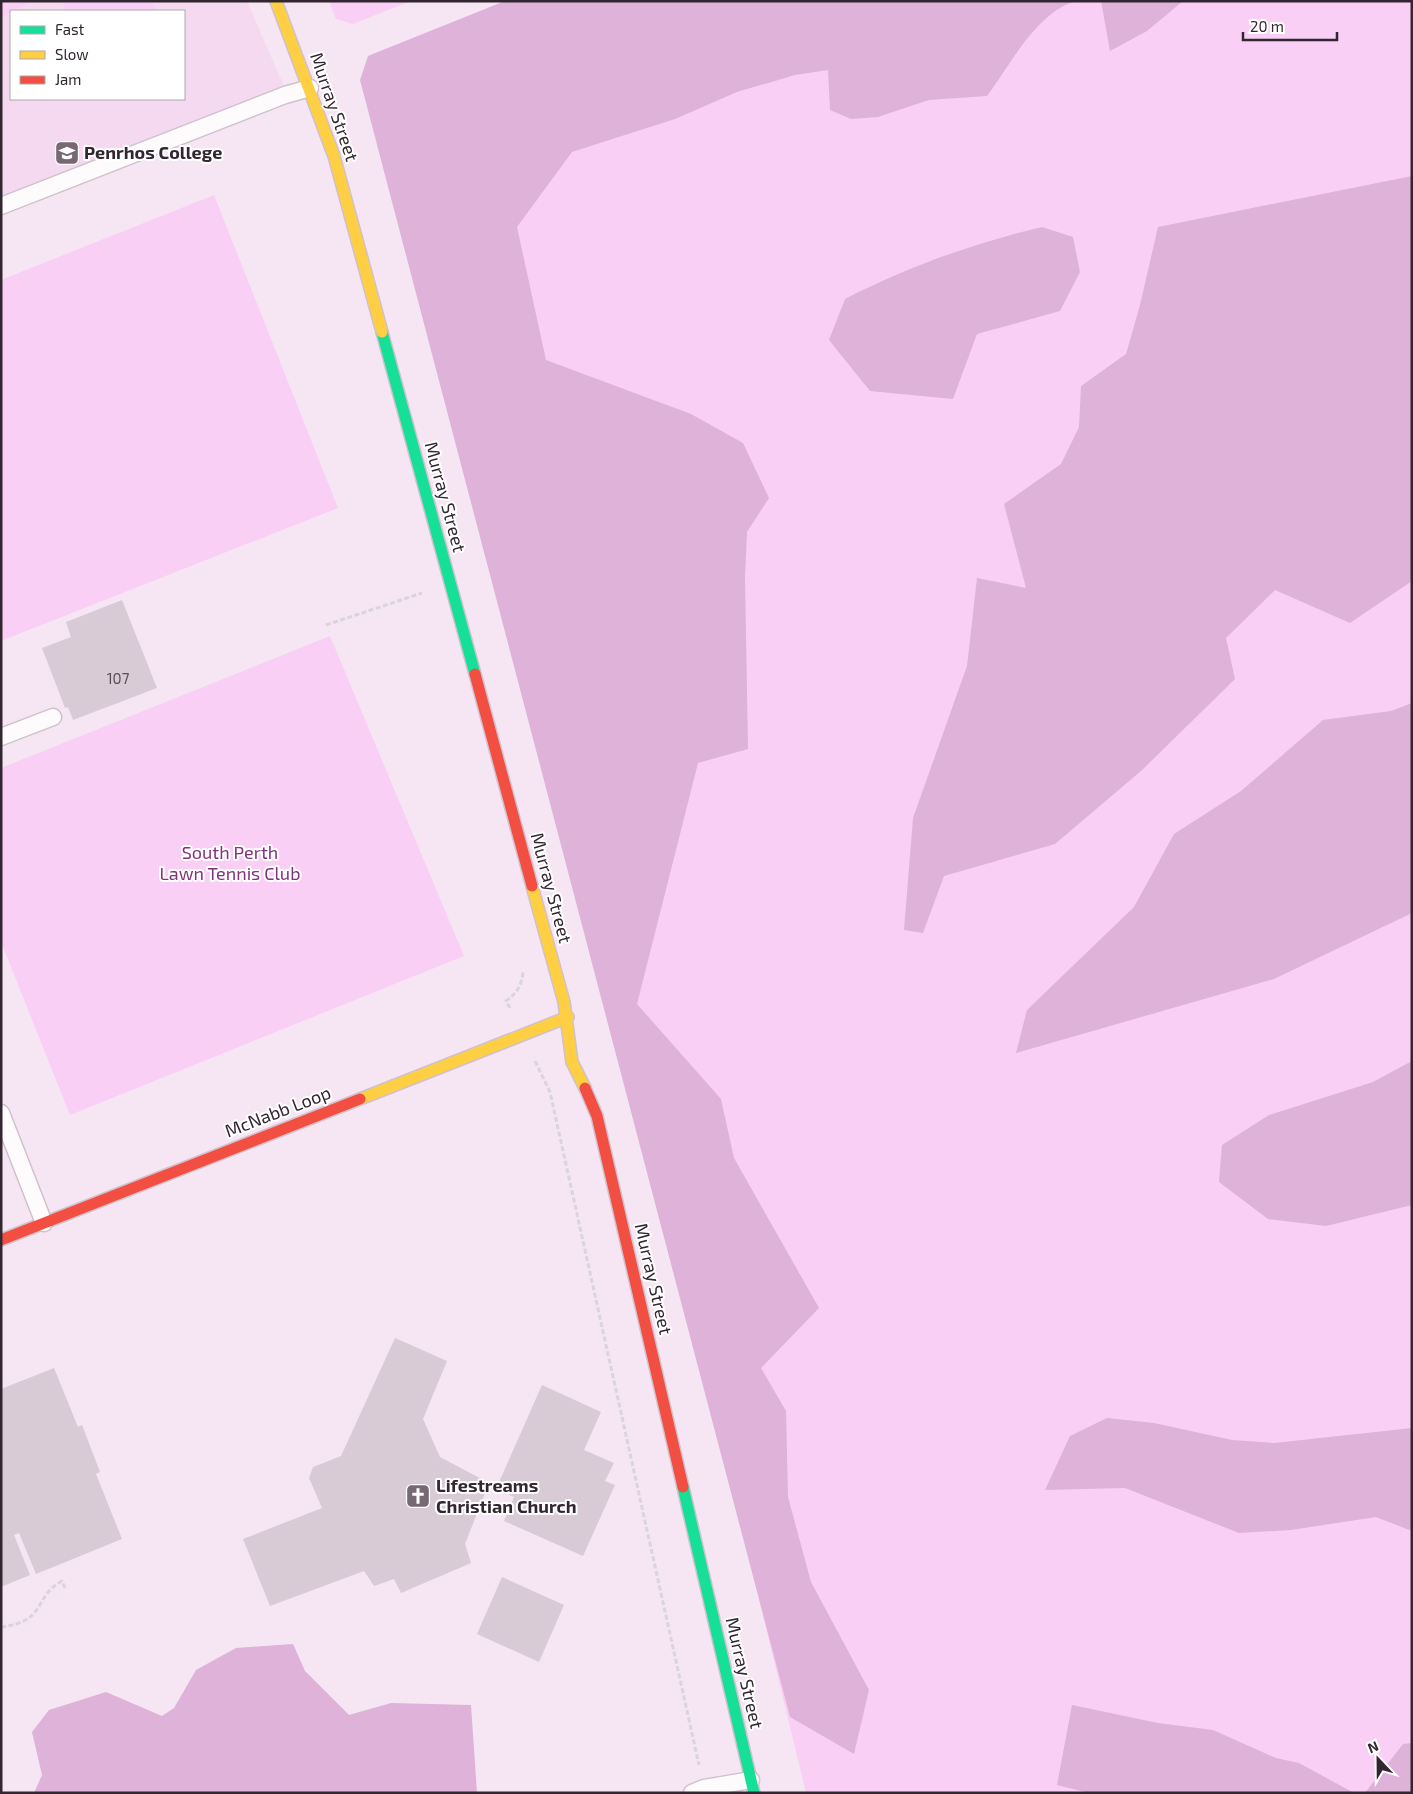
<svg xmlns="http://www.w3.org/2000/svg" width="1413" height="1794" viewBox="0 0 1413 1794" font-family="'Exo 2',sans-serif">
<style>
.built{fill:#f5d9f1;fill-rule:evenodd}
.green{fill:#facff5}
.forest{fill:#deb2d9}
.building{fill:#d8cbd6}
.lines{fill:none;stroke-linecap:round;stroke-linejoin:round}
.lane-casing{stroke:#cfc2cc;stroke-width:19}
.fast-casing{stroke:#cfc2cc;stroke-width:14}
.slow-casing{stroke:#cfc2cc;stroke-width:14}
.jam-casing{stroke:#cfc2cc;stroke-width:14}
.path{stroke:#dad5da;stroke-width:3;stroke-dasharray:5 2.5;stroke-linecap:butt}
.lane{stroke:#fefbfd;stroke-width:16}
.fast{stroke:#16e098;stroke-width:11}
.slow{stroke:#ffcf43;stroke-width:11}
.jam{stroke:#f24e42;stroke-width:11}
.labels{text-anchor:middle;stroke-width:4;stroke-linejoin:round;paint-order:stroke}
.number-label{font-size:15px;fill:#5c4f5a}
.street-label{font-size:18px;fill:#322630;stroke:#fff}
.poi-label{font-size:18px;font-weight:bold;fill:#322630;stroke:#fff;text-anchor:start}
.park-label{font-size:18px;fill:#80337a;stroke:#fff}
</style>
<rect width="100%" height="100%" fill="#f6e5f3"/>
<!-- built -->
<path class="built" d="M 1,1 L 247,1 L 286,91 L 1,208 ZM 11,11 L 184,11 L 184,99 L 11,99 Z"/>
<!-- green -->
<g class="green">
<polygon points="1,1 32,1 1,18"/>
<polygon points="62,1 152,1 157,11 66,11"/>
<polygon points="329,1 411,1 353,24 336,19"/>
<polygon points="505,1 1412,1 1412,1793 806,1793 636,1091 368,56"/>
<polygon points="214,195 338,508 1,641 1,280"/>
<polygon points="330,636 464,956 70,1115 1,942 1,768"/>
</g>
<!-- forest -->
<g class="forest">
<path d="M 505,1 L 1077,1 C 1038,10 1010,65 987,96 L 929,100 L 878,117 L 851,119 L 830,110 L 828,70 L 795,75 L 737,92 L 675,119 L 572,152 L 517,227 L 546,360 L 691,414 L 743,443 L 769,498 L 747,532 L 745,577 L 748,749 L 698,763 L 637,1004 L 721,1099 L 734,1158 L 819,1308 L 761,1368 L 786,1411 L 788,1497 L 811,1582 L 869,1690 L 854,1754 L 790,1717 L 360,80 L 368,56 Z"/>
<polygon points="1101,1 1183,1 1147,31 1110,51"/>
<polygon points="1412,176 1412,581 1350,623 1275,590 1226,638 1235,679 1141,771 1055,844 944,876 923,933 904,930 913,818 967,666 977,578 1026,588 1004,504 1061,464 1079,427 1081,386 1126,354 1140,305 1158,227"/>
<path d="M 1042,227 L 1073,237 L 1080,272 L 1060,311 L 977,334 L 953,399 L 870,391 L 829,340 L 845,299 C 907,267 974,243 1042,227 Z"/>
<polygon points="1412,703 1412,913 1274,979 1016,1053 1027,1010 1134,907 1174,834 1241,791 1323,720 1391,711"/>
<polygon points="1412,1061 1412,1205 1326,1226 1268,1219 1219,1182 1222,1145 1269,1115 1373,1082"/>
<polygon points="1107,1418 1154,1423 1232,1440 1274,1443 1412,1428 1412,1531 1376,1517 1291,1530 1239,1533 1125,1488 1045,1490 1070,1436"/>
<polygon points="293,1644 305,1671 349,1715 391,1703 471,1705 477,1793 34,1793 42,1775 32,1732 49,1710 106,1692 162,1716 174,1708 196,1670 236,1648"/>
<polygon points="1072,1705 1158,1723 1213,1730 1276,1758 1299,1763 1354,1793 1089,1793 1057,1785"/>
<polygon points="1412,1743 1412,1793 1365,1793 1403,1744"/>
</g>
<!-- building -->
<g class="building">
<polygon points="122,600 157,688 73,720 68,707 65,708 42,648 71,637 66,622"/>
<polygon points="395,1338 447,1361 423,1419 440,1457 489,1483 465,1544 471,1563 401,1593 394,1579 374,1586 364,1571 270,1606 243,1539 322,1508 309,1478 313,1467 341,1456"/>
<polygon points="54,1368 78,1427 82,1425 100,1472 96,1474 122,1539 36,1574 19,1533 14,1535 30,1575 1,1587 1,1389"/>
<polygon points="542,1385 601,1412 584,1450 614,1463 605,1481 615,1485 583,1556 504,1521 514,1497 496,1489"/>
<polygon points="502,1577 564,1605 539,1662 477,1634"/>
</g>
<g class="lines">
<defs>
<g id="lane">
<polyline points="1,206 285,95 310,88"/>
<polyline points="1,737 53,717"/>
<polyline points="1,1113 44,1223"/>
<polyline points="692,1793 704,1788 751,1780"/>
</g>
<g id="fast">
<polyline points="382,332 475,674"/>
<polyline points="683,1487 754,1793"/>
</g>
<g id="slow">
<polyline points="276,1 334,156 382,332"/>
<polyline points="532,886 564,1002 572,1062 585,1088"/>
<polyline points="360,1099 568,1017"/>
</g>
<g id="jam">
<polyline points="475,674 532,886"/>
<polyline points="585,1088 597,1116 683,1487"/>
<polyline points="1,1240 360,1099"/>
</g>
</defs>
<!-- lane casing -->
<use href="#lane" class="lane-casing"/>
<!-- fast casing -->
<use href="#fast" class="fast-casing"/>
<!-- slow casing -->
<use href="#slow" class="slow-casing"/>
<!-- jam casing -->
<use href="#jam" class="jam-casing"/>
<!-- path -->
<g class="path">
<polyline points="326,625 422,593"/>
<path d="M 510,1008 L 506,1001 C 517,993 522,985 523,972"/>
<polyline points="535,1061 550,1092 699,1765"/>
<path d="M 1,1627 C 48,1621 32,1598 62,1581 L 65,1588"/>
</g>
<!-- lane -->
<use href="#lane" class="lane"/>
<!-- fast -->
<use href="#fast" class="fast"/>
<!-- slow -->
<use href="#slow" class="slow"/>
<!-- jam -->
<use href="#jam" class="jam"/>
</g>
<!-- icons -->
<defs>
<symbol id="school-square" viewBox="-11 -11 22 22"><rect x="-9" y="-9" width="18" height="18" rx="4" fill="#776974" stroke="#fff"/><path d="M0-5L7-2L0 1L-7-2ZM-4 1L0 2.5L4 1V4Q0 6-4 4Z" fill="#fff"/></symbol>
<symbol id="church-square" viewBox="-11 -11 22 22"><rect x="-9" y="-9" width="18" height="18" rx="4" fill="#776974" stroke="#fff"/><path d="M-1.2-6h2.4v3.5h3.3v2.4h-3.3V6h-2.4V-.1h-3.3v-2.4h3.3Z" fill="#fff"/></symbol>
</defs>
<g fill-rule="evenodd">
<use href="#school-square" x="53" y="139" width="28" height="28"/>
<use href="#church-square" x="404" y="1482" width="28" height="28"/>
</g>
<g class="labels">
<!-- number labels -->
<g class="number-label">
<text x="118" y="684">107</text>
</g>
<!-- street labels -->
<g class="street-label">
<text transform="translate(334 107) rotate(71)" y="6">Murray Street</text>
<text transform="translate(445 497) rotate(75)" y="6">Murray Street</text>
<text transform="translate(551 888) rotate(75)" y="6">Murray Street</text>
<text transform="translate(278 1112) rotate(-21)" y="6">McNabb Loop</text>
<text transform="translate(653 1279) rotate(77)" y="6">Murray Street</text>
<text transform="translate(744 1673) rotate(77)" y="6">Murray Street</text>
</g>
<!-- poi labels -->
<g class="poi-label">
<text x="84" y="159">Penrhos College</text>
<text x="436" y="1492">Lifestreams<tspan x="436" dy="21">Christian Church</tspan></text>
</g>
<!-- park labels -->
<g class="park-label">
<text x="230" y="859">South Perth<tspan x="230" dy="21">Lawn Tennis Club</tspan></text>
</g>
</g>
<!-- border -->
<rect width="1413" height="1794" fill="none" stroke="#322630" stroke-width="5"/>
<!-- legend -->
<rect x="10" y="10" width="175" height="90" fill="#ffffff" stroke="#ada8ac"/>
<rect x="20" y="26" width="25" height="8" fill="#16e098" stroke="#ada8ac"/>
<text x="55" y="35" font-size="15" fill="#322630">Fast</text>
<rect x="20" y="51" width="25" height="8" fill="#ffcf43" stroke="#ada8ac"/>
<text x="55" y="60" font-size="15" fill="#322630">Slow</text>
<rect x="20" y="76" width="25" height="8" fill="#f24e42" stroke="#ada8ac"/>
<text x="55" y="85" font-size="15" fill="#322630">Jam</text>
<!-- north arrow -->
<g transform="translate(1378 1759) rotate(338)" stroke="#ffffff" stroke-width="4" paint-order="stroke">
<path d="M0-4L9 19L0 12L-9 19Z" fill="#322630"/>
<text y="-8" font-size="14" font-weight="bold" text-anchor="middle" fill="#322630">N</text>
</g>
<!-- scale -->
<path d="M1243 32v8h94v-8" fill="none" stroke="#322630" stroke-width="2.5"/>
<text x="1250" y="32" font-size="15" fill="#322630" stroke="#ffffff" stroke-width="4" paint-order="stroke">20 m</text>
</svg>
